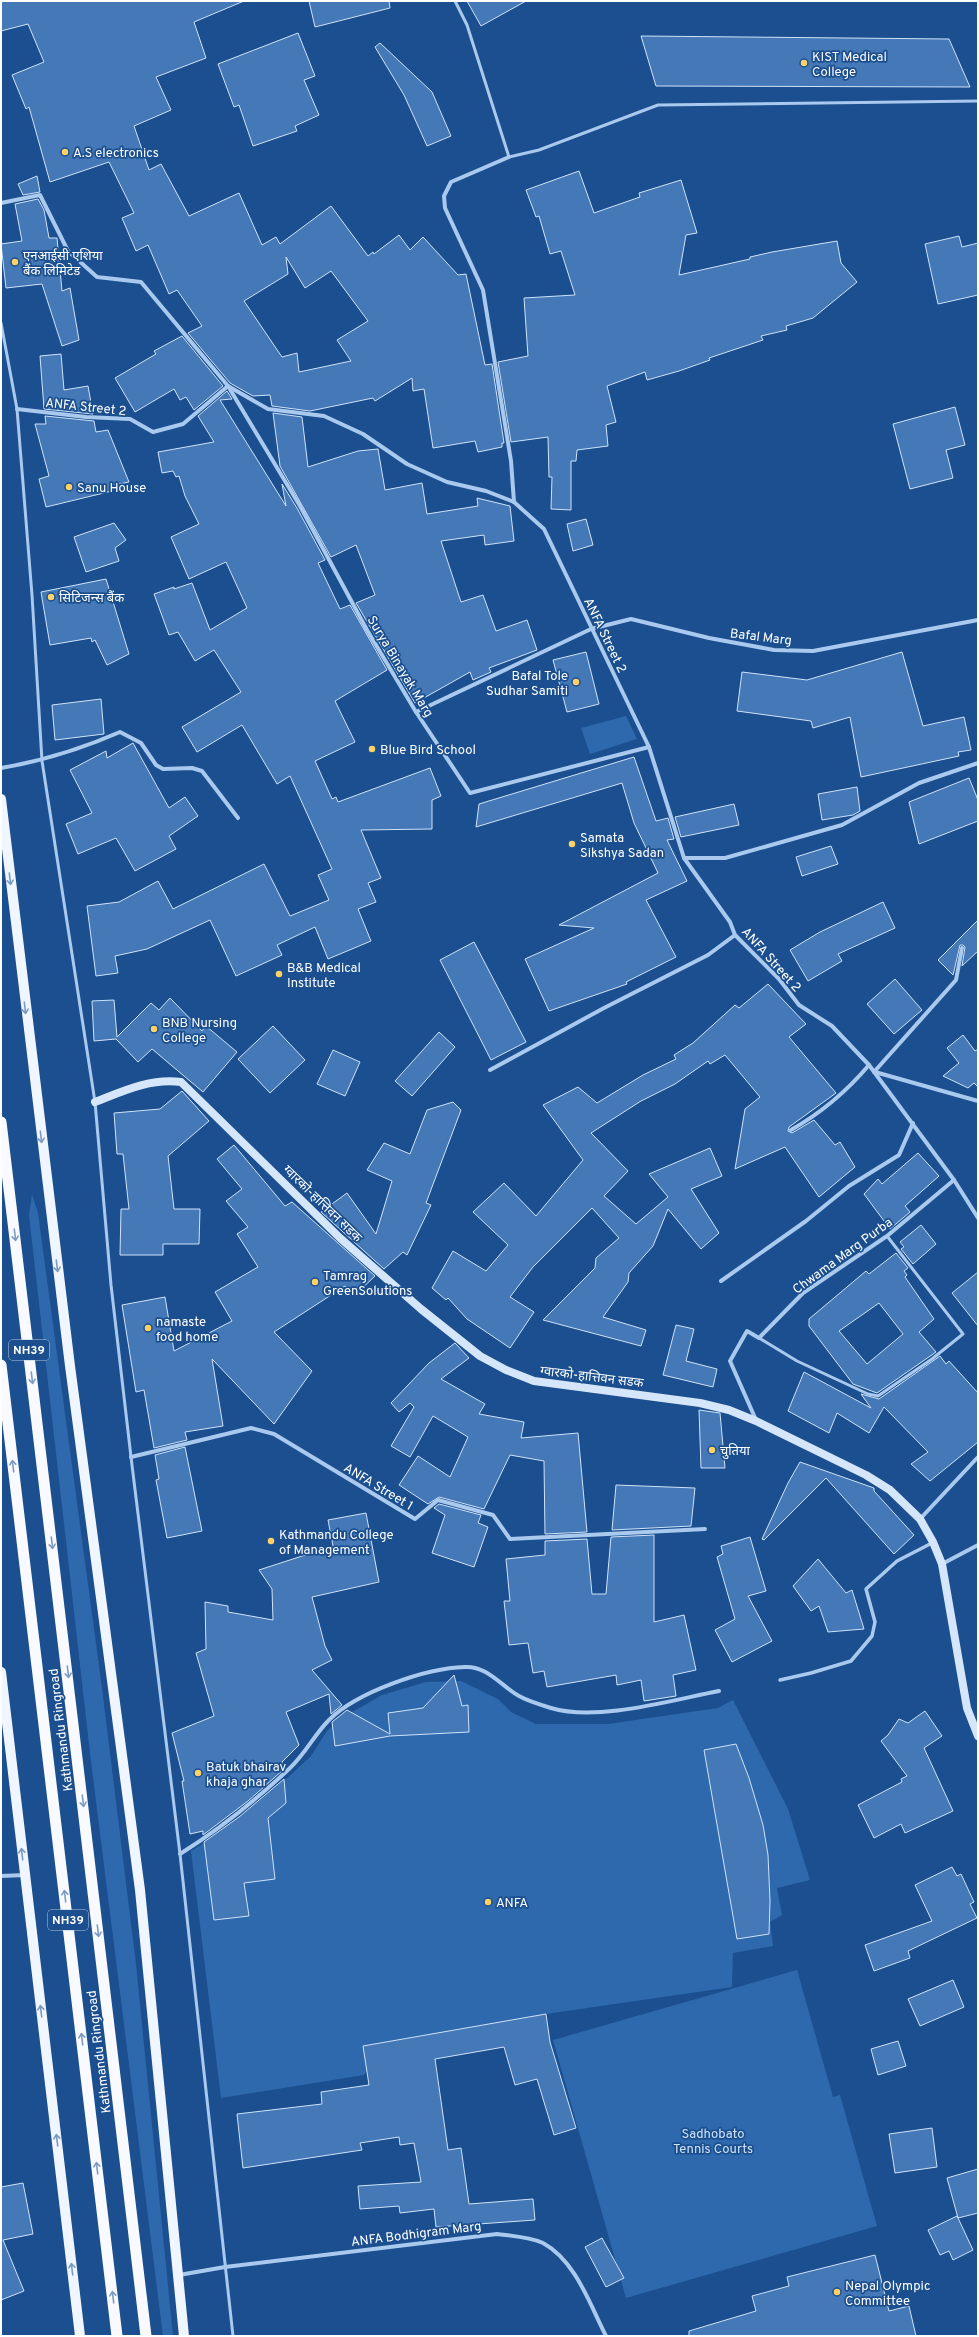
<svg xmlns="http://www.w3.org/2000/svg" width="979" height="2337" viewBox="0 0 979 2337" font-family="Overpass,'Noto Sans Devanagari',sans-serif">
<style>
.green{fill:#2e69ad}
.building{fill:#4478b7;stroke:#cfe3fa;fill-rule:evenodd}
.lines{fill:none;stroke-linecap:round;stroke-linejoin:round}
.service{stroke:#a9c9ee;stroke-width:3}
.pedestrian{stroke:#a9c9ee;stroke-width:3.5}
.minor{stroke:#a9c9ee;stroke-width:4}
.secondary{stroke:#d6e6fa;stroke-width:8}
.primary{stroke:#f0f6ff;stroke-width:10}
.trunk{stroke:#f8faff;stroke-width:11}
.oneway{stroke:#7b9ac1}
.oneway2{stroke:#7e9cc1}
.poi-dot{fill:#ffd166;stroke:#1b4f8f;stroke-width:1.5}
.labels{text-anchor:middle;stroke-width:3.5;stroke-linejoin:round;paint-order:stroke}
.shield{fill:#1b4f8f;stroke:#bbcadd;stroke-width:1}
.shield-label{font-size:12px;font-weight:bold;fill:#fff}
.poi-label{font-size:13px;fill:#fff;stroke:#1b4f8f;text-anchor:start}
.street-label{font-size:13px;fill:#fff;stroke:#1b4f8f}
.park-label{font-size:13px;fill:#cfe3fa;stroke:#1b4f8f}
</style>
<rect width="100%" height="100%" fill="#1b4f8f"/>
<!-- green -->
<g class="green">
<polygon points="626,716 637,739 590,754 581,728"/>
<polygon points="32,1194 38,1213 102,1688 136,1964 173,2336 163,2336 90,1753 29,1215"/>
<polygon points="461,1681 498,1699 511,1712 536,1724 608,1724 718,1708 733,1700 788,1809 810,1880 777,1888 782,1915 770,1922 773,1946 733,1953 732,1987 546,2014 363,2046 367,2071 364,2075 221,2098 191,1851 217,1835 284,1781 311,1756 327,1731 340,1719 382,1695 426,1682"/>
<polygon points="797,1970 833,2097 840,2095 877,2226 626,2298 553,2040"/>
</g>
<!-- building -->
<g class="building">
<path d="M 1,1 L 244,1 L 194,22 L 206,58 L 156,77 L 171,110 L 134,126 L 149,170 L 161,164 L 189,216 L 239,193 L 262,245 L 276,237 L 280,244 L 331,206 L 368,256 L 373,252 L 374,254 L 399,235 L 410,250 L 423,237 L 458,275 L 466,274 L 485,365 L 492,364 L 504,443 L 502,443 L 502,447 L 478,452 L 475,441 L 433,448 L 424,389 L 413,391 L 412,378 L 375,401 L 373,398 L 310,411 L 272,406 L 270,395 L 253,396 L 230,383 L 188,333 L 202,326 L 177,290 L 169,294 L 148,245 L 136,251 L 122,218 L 134,213 L 109,162 L 50,182 L 29,107 L 26,109 L 12,75 L 44,62 L 28,24 L 1,31 ZM 286,257 L 305,288 L 331,271 L 368,321 L 337,340 L 351,361 L 299,372 L 297,353 L 282,357 L 244,301 L 288,274 Z"/>
<polygon points="309,1 389,1 390,8 315,27"/>
<polygon points="467,1 526,1 481,26"/>
<polygon points="298,33 315,76 304,80 319,115 295,126 297,131 253,146 239,105 234,107 218,64"/>
<polygon points="641,36 949,39 970,87 656,86"/>
<polygon points="380,43 432,92 451,136 427,146 404,95 375,47"/>
<polygon points="579,171 594,213 640,197 639,193 681,180 697,233 686,235 679,275 750,259 750,257 772,252 837,241 841,263 857,282 813,318 786,326 787,330 761,336 763,340 709,358 710,360 679,371 647,380 645,372 607,386 616,422 606,425 608,446 577,450 576,461 571,461 571,510 551,509 552,477 549,477 548,437 511,442 498,362 528,356 524,298 575,295 561,251 550,254 539,216 536,217 526,190"/>
<polygon points="37,176 40,192 23,195 18,184"/>
<polygon points="38,199 44,210 49,238 57,238 62,291 70,288 79,340 62,346 42,284 6,288 1,244 22,241 15,204"/>
<polygon points="959,236 962,247 978,243 978,295 938,304 925,244"/>
<polygon points="182,336 223,386 194,410 186,397 180,400 174,389 135,412 115,378 156,354 154,351"/>
<polygon points="61,354 64,390 88,386 93,414 44,409 40,356"/>
<polygon points="227,391 232,399 220,400 286,506 282,484 297,508 325,560 318,563 340,609 350,605 387,670 335,701 355,742 315,761 332,799 336,797 338,802 430,768 441,796 432,800 432,829 361,830 381,878 368,883 376,902 358,909 371,941 328,959 315,927 277,945 282,955 236,976 210,920 147,949 115,956 118,973 96,976 87,906 119,902 158,881 173,909 264,864 290,916 329,900 318,875 332,869 290,776 277,784 242,725 197,752 182,727 241,692 214,650 195,661 178,632 169,635 154,594 174,587 174,589 192,583 210,630 247,608 226,562 189,579 171,537 199,524 185,496 179,476 176,477 173,471 162,473 158,452 214,442 198,416"/>
<polygon points="955,407 965,445 946,450 953,478 910,489 893,424"/>
<polygon points="273,413 302,417 308,467 358,451 378,449 385,490 422,483 427,514 478,506 477,498 510,506 514,541 485,545 484,535 441,541 461,602 483,595 496,631 527,620 537,650 489,668 491,672 473,680 470,672 415,703 356,603 375,595 356,545 331,557 280,466"/>
<polygon points="45,416 94,421 96,432 108,430 129,482 110,486 112,491 46,507 39,479 49,476 35,424 46,424"/>
<polygon points="586,519 593,545 573,551 567,524"/>
<polygon points="114,523 126,540 115,548 119,561 86,572 74,537"/>
<polygon points="106,579 129,654 107,665 95,640 92,642 91,638 50,645 41,592"/>
<polygon points="586,652 599,704 567,712 553,660"/>
<polygon points="902,652 923,726 964,717 971,750 958,752 959,756 861,777 850,717 813,728 811,721 737,711 742,672 807,680"/>
<polygon points="101,699 104,734 55,740 52,705"/>
<polygon points="133,743 169,808 185,797 198,816 169,836 176,849 135,871 116,838 78,854 66,824 92,813 70,770 106,751 107,758"/>
<polygon points="634,757 656,821 668,818 674,839 667,840 687,881 646,900 676,957 626,982 627,984 549,1011 525,959 594,928 559,925 658,873 634,823 622,783 476,827 479,804"/>
<polygon points="969,778 978,800 978,821 919,844 909,802"/>
<polygon points="857,787 860,811 853,815 822,820 818,794"/>
<polygon points="734,804 739,825 681,837 675,817"/>
<polygon points="831,846 838,864 802,876 796,857"/>
<polygon points="883,902 895,928 838,954 842,961 808,981 790,950 820,932"/>
<polygon points="978,920 978,951 962,966 965,947 963,945 960,945 953,975 938,960"/>
<polygon points="474,942 526,1042 491,1060 440,960"/>
<polygon points="895,979 922,1010 894,1034 867,1004"/>
<polygon points="768,984 806,1024 789,1037 836,1093 789,1127 788,1131 792,1133 814,1120 835,1145 840,1142 855,1167 819,1197 785,1147 735,1169 745,1109 760,1097 725,1055 710,1064 708,1061 675,1084 641,1101 591,1133 628,1171 604,1196 636,1224 668,1197 649,1174 710,1148 722,1176 691,1189 719,1233 701,1249 668,1209 653,1246 629,1273 628,1282 603,1317 646,1330 641,1346 543,1320 595,1268 596,1258 619,1238 592,1208 533,1267 510,1297 534,1312 510,1348 467,1319 448,1298 446,1300 432,1288 453,1251 486,1271 508,1245 473,1212 504,1183 536,1216 583,1160 543,1105 578,1087 597,1103 643,1075 676,1059 674,1055 693,1043 735,1005 739,1008"/>
<polygon points="170,998 202,1031 206,1026 237,1052 203,1092 152,1049 138,1062 116,1039 94,1041 92,1001 114,1000 117,1037 151,1003 159,1010"/>
<polygon points="273,1026 305,1060 270,1093 238,1059"/>
<polygon points="439,1032 455,1047 412,1096 395,1081"/>
<polygon points="963,1035 975,1051 978,1049 978,1087 974,1083 968,1088 943,1076 959,1063 947,1048"/>
<polygon points="333,1050 360,1062 345,1096 317,1084"/>
<polygon points="182,1091 209,1121 168,1156 174,1209 200,1209 199,1244 163,1244 163,1255 120,1255 121,1209 129,1209 123,1154 117,1154 114,1113 160,1109"/>
<polygon points="453,1102 461,1110 426,1203 431,1205 407,1255 403,1252 384,1269 321,1212 347,1193 376,1234 392,1181 367,1170 384,1143 410,1154 427,1110"/>
<polygon points="234,1145 285,1206 292,1202 375,1276 355,1295 345,1286 274,1332 312,1371 274,1424 212,1359 223,1426 185,1432 187,1440 154,1448 144,1390 136,1392 122,1305 165,1297 174,1351 232,1321 215,1292 258,1267 237,1234 248,1227 226,1201 242,1189 217,1159"/>
<polygon points="918,1153 939,1176 905,1206 910,1212 890,1229 864,1194 878,1179 882,1184"/>
<polygon points="921,1225 936,1244 913,1264 901,1249 904,1247 900,1242"/>
<path d="M 896,1253 L 908,1268 L 904,1271 L 907,1275 L 905,1277 L 934,1319 L 919,1332 L 936,1352 L 877,1393 L 853,1384 L 809,1326 L 809,1319 L 866,1271 L 869,1274 ZM 879,1303 L 903,1334 L 867,1364 L 839,1331 Z"/>
<polygon points="978,1272 978,1326 952,1293"/>
<polygon points="676,1325 694,1329 686,1361 717,1369 713,1387 663,1375"/>
<polygon points="455,1343 469,1358 441,1379 485,1404 479,1414 524,1422 521,1438 578,1433 587,1532 545,1534 544,1461 510,1455 484,1509 439,1497 428,1504 399,1485 418,1456 450,1477 468,1437 433,1416 410,1457 391,1446 414,1407 410,1403 399,1412 391,1403 429,1363"/>
<polygon points="940,1356 946,1364 949,1361 978,1393 978,1442 930,1481 911,1464 928,1452 884,1407 869,1433 837,1413 829,1433 788,1411 804,1372 871,1408 861,1394 879,1399"/>
<polygon points="699,1410 720,1413 725,1468 701,1468"/>
<polygon points="185,1447 202,1531 167,1538 156,1480 159,1479 155,1455"/>
<polygon points="800,1462 874,1488 874,1491 914,1535 894,1554 826,1478 764,1540 762,1539 788,1483"/>
<polygon points="616,1485 695,1488 691,1526 612,1530"/>
<polygon points="439,1504 481,1515 478,1523 488,1527 474,1567 432,1553 445,1515 434,1508"/>
<polygon points="366,1513 379,1582 312,1597 325,1646 332,1660 312,1670 342,1705 331,1714 329,1694 286,1712 299,1745 282,1762 283,1770 248,1801 207,1832 203,1835 203,1831 190,1834 182,1781 184,1781 172,1733 214,1716 196,1653 206,1649 205,1602 228,1606 228,1612 273,1620 272,1589 259,1570 333,1546 328,1520"/>
<polygon points="654,1535 654,1622 684,1615 696,1670 673,1675 676,1696 644,1701 641,1680 617,1685 616,1675 547,1687 544,1671 533,1673 528,1643 509,1645 504,1601 510,1601 506,1559 545,1555 545,1541 587,1539 592,1594 606,1594 611,1537"/>
<polygon points="750,1537 766,1591 748,1596 772,1641 732,1662 715,1630 735,1619 717,1557 723,1554 721,1546"/>
<polygon points="818,1559 846,1593 852,1590 864,1629 828,1632 819,1606 811,1611 793,1586"/>
<polygon points="454,1675 462,1706 468,1705 469,1732 390,1736 335,1746 332,1722 347,1710 390,1734 388,1713 423,1708"/>
<polygon points="925,1711 942,1736 924,1748 953,1811 905,1833 901,1824 874,1838 858,1805 902,1782 901,1779 907,1776 881,1741 888,1735 899,1719 908,1723"/>
<polygon points="736,1744 749,1778 763,1825 768,1855 770,1901 769,1934 737,1939 704,1750"/>
<polygon points="284,1779 286,1803 268,1818 275,1879 244,1883 249,1916 214,1920 204,1842 239,1817"/>
<polygon points="952,1867 957,1876 961,1874 974,1902 970,1904 977,1918 908,1951 910,1958 874,1971 865,1945 932,1921 915,1885"/>
<polygon points="953,1980 964,2007 920,2026 908,1999"/>
<polygon points="546,2014 550,2042 576,2128 554,2135 537,2079 515,2085 504,2047 435,2059 448,2150 461,2148 469,2204 533,2199 535,2220 436,2227 434,2209 400,2213 399,2206 360,2209 358,2186 421,2182 414,2143 400,2145 399,2137 360,2143 362,2150 243,2168 237,2114 322,2104 321,2092 369,2085 363,2046"/>
<polygon points="898,2041 906,2066 878,2075 871,2049"/>
<polygon points="932,2128 937,2167 895,2173 889,2134"/>
<polygon points="978,2169 978,2213 958,2218 973,2250 953,2260 949,2251 940,2255 928,2230 957,2216 958,2218 947,2178"/>
<polygon points="23,2183 33,2234 3,2240 24,2291 1,2300 1,2187"/>
<polygon points="602,2238 624,2278 606,2287 585,2247"/>
<polygon points="875,2255 889,2311 909,2306 916,2336 689,2336 689,2331 756,2311 752,2296 789,2286 787,2277"/>
</g>
<g class="lines">
<!-- service -->
<g class="service">
<polyline points="455,1 467,25 509,157 539,150 658,105 978,101"/>
<polyline points="1,323 17,409 32,595 42,761 95,1102 111,1285 131,1457 180,1854 233,2336"/>
<polyline points="759,1338 797,1361 868,1394 878,1396 932,1359 963,1334 887,1236"/>
</g>
<!-- pedestrian -->
<polyline class="pedestrian" points="780,1680 811,1673 851,1661 872,1636 875,1622 866,1589 897,1561 932,1543"/>
<!-- minor -->
<g class="minor">
<polyline points="509,157 451,182 444,196 445,208 483,290 511,461 514,502"/>
<polyline points="1,203 40,195 68,251 97,277 141,282 228,386 300,506 367,630 416,712 470,793 649,747"/>
<polyline points="17,409 86,417 130,419 153,432 183,424 228,386 268,409 324,416 363,434 407,464 447,482 486,491 514,502 544,529 649,747 684,858 730,922 735,935 779,979 799,1005 832,1026 869,1065 954,1180 978,1218"/>
<polyline points="416,712 591,629 631,619 709,638 774,650 813,651 978,620"/>
<path d="M 1,768 C 43,761 81,749 120,732 L 141,743 L 156,765 L 163,769 L 192,768 L 202,771 L 238,818"/>
<polyline points="684,858 725,858 842,825 919,783 978,763"/>
<polyline points="490,1070 604,1008 708,955 735,935"/>
<polyline points="874,1072 956,980 962,948"/>
<polyline points="875,1072 978,1101"/>
<path d="M 791,1130 C 821,1113 847,1091 869,1065"/>
<polyline points="721,1281 806,1221 849,1186 899,1155 913,1123"/>
<polyline points="756,1420 730,1361 747,1331 759,1338 803,1293 887,1236 954,1180"/>
<polyline points="131,1457 251,1428 274,1434 415,1519 438,1500 493,1515 510,1539 705,1529"/>
<polyline points="920,1519 978,1457"/>
<polyline points="942,1564 978,1545"/>
<path d="M 180,1854 C 221,1828 254,1802 290,1768 C 306,1753 314,1735 329,1720 C 357,1692 426,1668 465,1667 C 488,1666 501,1686 519,1696 C 528,1701 541,1705 551,1708 C 597,1722 672,1700 719,1691"/>
<polyline points="1,1876 25,1875"/>
<path d="M 179,2275 L 225,2267 L 497,2234 C 512,2236 529,2237 543,2243 C 576,2261 590,2305 606,2336"/>
</g>
<!-- secondary -->
<path class="secondary" d="M 95,1102 C 123,1091 150,1078 181,1082 L 340,1238 L 421,1309 L 480,1356 L 506,1370 L 534,1381 L 700,1403 L 729,1410 L 756,1421 L 866,1475 L 890,1490 L 920,1519 L 933,1542 L 942,1564 L 967,1708 L 978,1736"/>
<!-- primary -->
<g class="primary">
<polyline points="1,799 70,1366 140,1890 184,2336"/>
<polyline points="1,1672 80,2336"/>
</g>
<!-- trunk -->
<g class="trunk">
<polyline points="1,1122 146,2336"/>
<polyline points="1,1365 117,2336"/>
</g>
</g>
<!-- one-way arrows -->
<defs><path id="oneway-shaft" d="M-6 0H5M1.5-3L5.5 0L1.5 3" fill="none" stroke-width="1.6" stroke-linecap="round" stroke-linejoin="round"/></defs>
<g class="oneway">
<use href="#oneway-shaft" transform="translate(10 879) rotate(83)"/>
<use href="#oneway-shaft" transform="translate(25 1008) rotate(83)"/>
<use href="#oneway-shaft" transform="translate(41 1137) rotate(83)"/>
<use href="#oneway-shaft" transform="translate(57 1266) rotate(83)"/>
<use href="#oneway-shaft" transform="translate(22 1854) rotate(-97)"/>
<use href="#oneway-shaft" transform="translate(41 2011) rotate(-97)"/>
<use href="#oneway-shaft" transform="translate(57 2140) rotate(-97)"/>
<use href="#oneway-shaft" transform="translate(72 2269) rotate(-97)"/>
</g>
<g class="oneway2">
<use href="#oneway-shaft" transform="translate(15 1235) rotate(83)"/>
<use href="#oneway-shaft" transform="translate(32 1378) rotate(83)"/>
<use href="#oneway-shaft" transform="translate(13 1466) rotate(-97)"/>
<use href="#oneway-shaft" transform="translate(52 1543) rotate(83)"/>
<use href="#oneway-shaft" transform="translate(68 1672) rotate(83)"/>
<use href="#oneway-shaft" transform="translate(83 1801) rotate(83)"/>
<use href="#oneway-shaft" transform="translate(65 1896) rotate(-97)"/>
<use href="#oneway-shaft" transform="translate(98 1931) rotate(83)"/>
<use href="#oneway-shaft" transform="translate(82 2039) rotate(-97)"/>
<use href="#oneway-shaft" transform="translate(97 2168) rotate(-97)"/>
<use href="#oneway-shaft" transform="translate(113 2297) rotate(-97)"/>
</g>
<!-- markers -->
<g class="poi-dot">
<circle cx="804" cy="63" r="4"/>
<circle cx="65" cy="152" r="4"/>
<circle cx="15" cy="262" r="4"/>
<circle cx="69" cy="487" r="4"/>
<circle cx="51" cy="597" r="4"/>
<circle cx="576" cy="682" r="4"/>
<circle cx="372" cy="749" r="4"/>
<circle cx="572" cy="844" r="4"/>
<circle cx="279" cy="974" r="4"/>
<circle cx="154" cy="1029" r="4"/>
<circle cx="315" cy="1282" r="4"/>
<circle cx="148" cy="1328" r="4"/>
<circle cx="712" cy="1450" r="4"/>
<circle cx="271" cy="1541" r="4"/>
<circle cx="198" cy="1773" r="4"/>
<circle cx="488" cy="1902" r="4"/>
<circle cx="837" cy="2292" r="4"/>
</g>
<g class="labels">
<!-- shield labels -->
<g class="shield">
<rect x="9" y="1340" width="40" height="20" rx="3"/>
<rect x="48" y="1910" width="40" height="20" rx="3"/>
</g>
<g class="shield-label">
<text x="29" y="1354">NH39</text>
<text x="68" y="1924">NH39</text>
</g>
<!-- poi labels -->
<g class="poi-label">
<text x="812" y="61">KIST Medical<tspan x="812" dy="15">College</tspan></text>
<text x="73" y="157">A.S electronics</text>
<text x="23" y="260">एनआईसी एशिया<tspan x="23" dy="15">बैंक लिमिटेड</tspan></text>
<text x="77" y="492">Sanu House</text>
<text x="59" y="602">सिटिजन्स बैंक</text>
<text x="568" y="680" text-anchor="end">Bafal Tole<tspan x="568" dy="15">Sudhar Samiti</tspan></text>
<text x="380" y="754">Blue Bird School</text>
<text x="580" y="842">Samata<tspan x="580" dy="15">Sikshya Sadan</tspan></text>
<text x="287" y="972">B&amp;B Medical<tspan x="287" dy="15">Institute</tspan></text>
<text x="162" y="1027">BNB Nursing<tspan x="162" dy="15">College</tspan></text>
<text x="323" y="1280">Tamrag<tspan x="323" dy="15">GreenSolutions</tspan></text>
<text x="156" y="1326">namaste<tspan x="156" dy="15">food home</tspan></text>
<text x="720" y="1455">चुतिया</text>
<text x="279" y="1539">Kathmandu College<tspan x="279" dy="15">of Management</tspan></text>
<text x="206" y="1771">Batuk bhairav<tspan x="206" dy="15">khaja ghar</tspan></text>
<text x="496" y="1907">ANFA</text>
<text x="845" y="2290">Nepal Olympic<tspan x="845" dy="15">Committee</tspan></text>
</g>
<!-- street labels -->
<g class="street-label">
<text transform="translate(86 406) rotate(6)" y="5">ANFA Street 2</text>
<text transform="translate(606 635) rotate(64)" y="5">ANFA Street 2</text>
<text transform="translate(761 636) rotate(7)" y="5">Bafal Marg</text>
<text transform="translate(401 666) rotate(59)" y="5">Surya Binayak Marg</text>
<text transform="translate(772 959) rotate(48)" y="5">ANFA Street 2</text>
<text transform="translate(323 1203) rotate(44)" y="5">ग्वारको-हात्तिवन सडक</text>
<text transform="translate(842 1255) rotate(-36)" y="5">Chwama Marg Purba</text>
<text transform="translate(592 1376) rotate(7)" y="5">ग्वारको-हात्तिवन सडक</text>
<text transform="translate(379 1486) rotate(31)" y="5">ANFA Street 1</text>
<text transform="translate(60 1730) rotate(-97)" y="5">Kathmandu Ringroad</text>
<text transform="translate(98 2052) rotate(-97)" y="5">Kathmandu Ringroad</text>
<text transform="translate(416 2233) rotate(-7)" y="5">ANFA Bodhigram Marg</text>
</g>
<!-- park labels -->
<g class="park-label">
<text x="713" y="2138">Sadhobato<tspan x="713" dy="15">Tennis Courts</tspan></text>
</g>
</g>
<!-- border -->
<rect width="979" height="2337" fill="none" stroke="#ffffff" stroke-width="4"/>
</svg>
